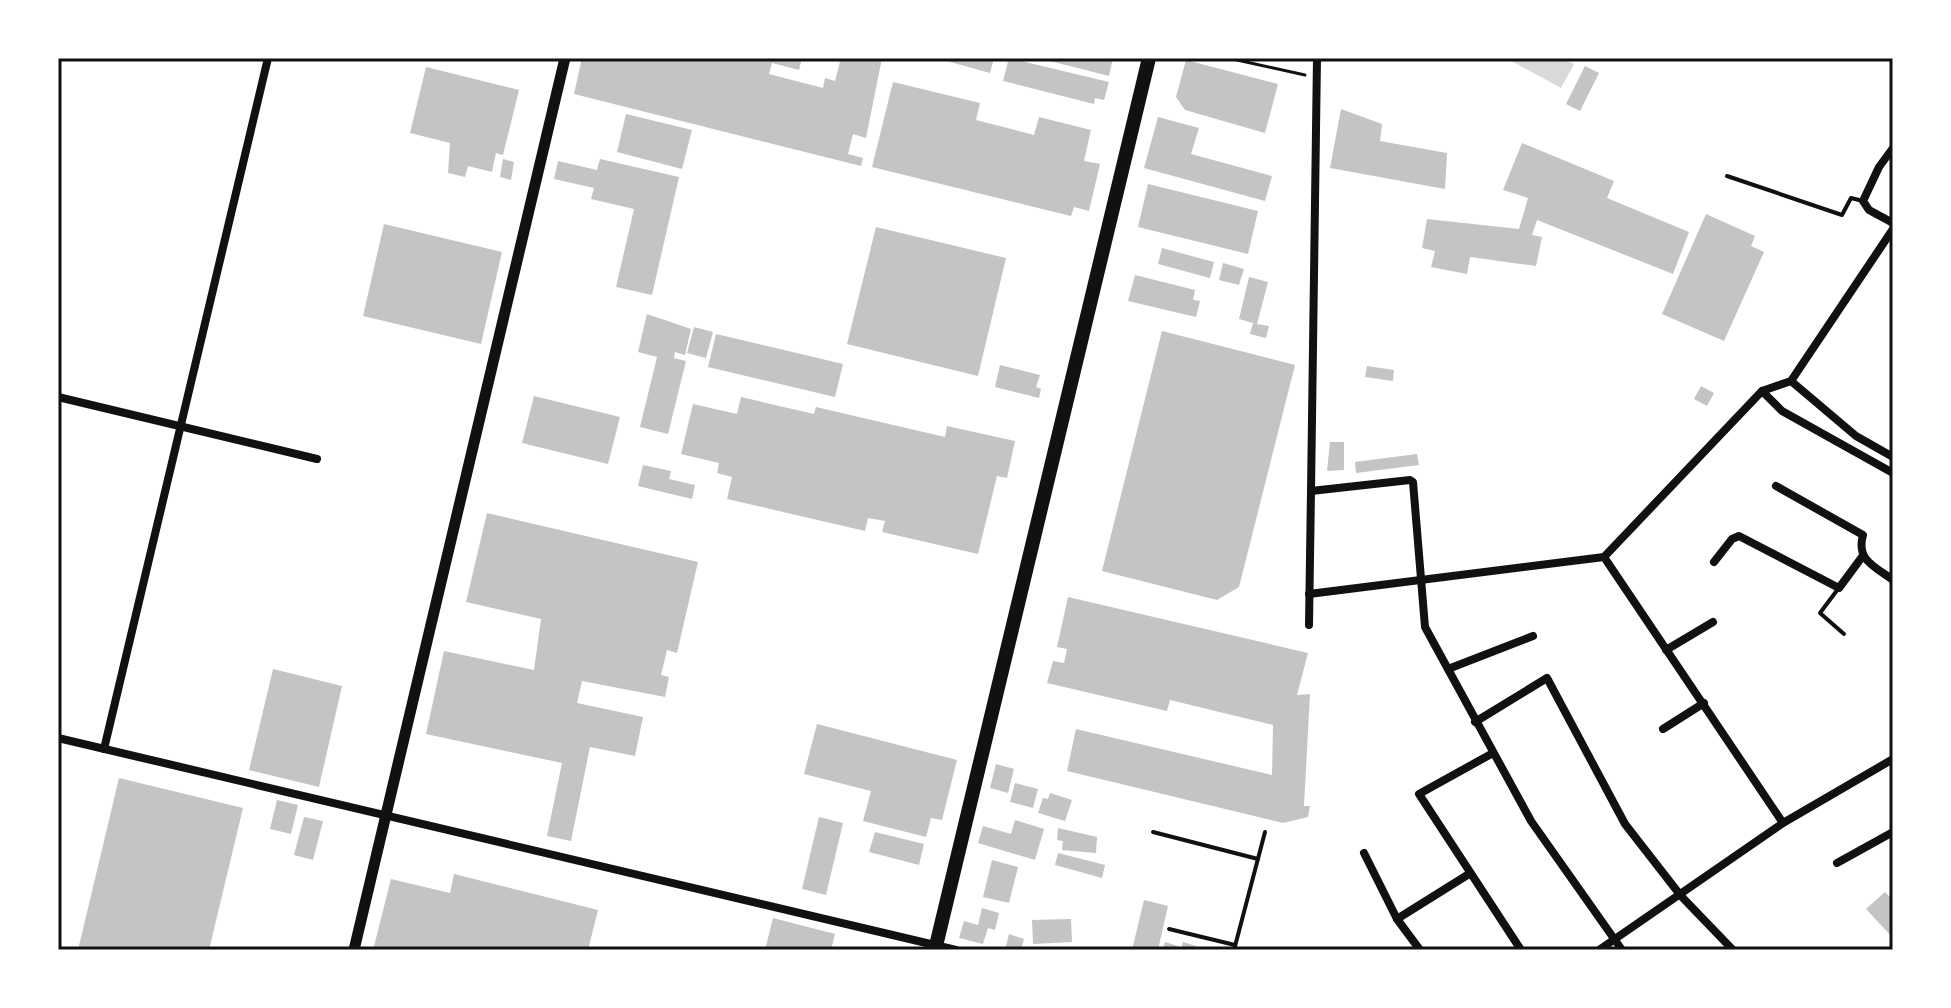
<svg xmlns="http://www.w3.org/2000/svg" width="1951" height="1008" viewBox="0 0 1951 1008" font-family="'Sofia Sans Condensed',sans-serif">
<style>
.water{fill:#d9d9d9}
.building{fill:#c4c4c4}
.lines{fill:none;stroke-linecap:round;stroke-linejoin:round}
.path{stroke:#111;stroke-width:3}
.service{stroke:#111;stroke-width:4}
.minor{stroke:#111;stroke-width:8}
.tertiary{stroke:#111;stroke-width:11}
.primary{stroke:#111;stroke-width:14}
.neatline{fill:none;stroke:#111;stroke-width:3}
</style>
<rect width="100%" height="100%" fill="#fff"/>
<!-- water -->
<polygon class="water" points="1506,58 1561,58 1574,64 1561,88"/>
<!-- building -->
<g class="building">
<polygon points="582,58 802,58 799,70 772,63 769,74 823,88 825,78 835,81 841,58 882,58 866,138 853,134 848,154 863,158 861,166 574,94"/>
<polygon points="936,58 994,58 990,73"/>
<polygon points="1009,58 1109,82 1104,100 1095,98 1094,104 1003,81"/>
<polygon points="1038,58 1113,58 1109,76"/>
<polygon points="1186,60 1278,84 1265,133 1185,110 1176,97"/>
<polygon points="1585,66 1599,73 1580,111 1566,104"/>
<polygon points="426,67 519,90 503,155 496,153 492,172 468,166 465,177 448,173 450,143 410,133"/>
<polygon points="893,82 980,103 976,120 1034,135 1039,117 1091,130 1084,161 1100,164 1089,211 1074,207 1071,216 872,167"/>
<polygon points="1341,109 1382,124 1380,141 1447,153 1445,189 1330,168"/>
<polygon points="626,114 692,130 682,169 617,152"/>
<polygon points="1158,117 1199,128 1191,154 1272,176 1265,201 1144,168"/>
<polygon points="1522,143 1614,181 1607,198 1689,232 1673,274 1537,220 1532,235 1542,237 1536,266 1470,257 1467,274 1431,267 1435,251 1422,248 1427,219 1519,229 1528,198 1503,190"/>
<polygon points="503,159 514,162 511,180 500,177"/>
<polygon points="600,159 679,177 652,295 616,287 634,209 591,199 594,188 554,179 558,161 597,170"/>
<polygon points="1148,184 1258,211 1248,254 1138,227"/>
<polygon points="1706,214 1755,236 1751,246 1764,252 1724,341 1662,314"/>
<polygon points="384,224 502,252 481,344 363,316"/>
<polygon points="876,227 1006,258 978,376 847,344"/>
<polygon points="1162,248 1214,262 1210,278 1158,264"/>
<polygon points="1223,263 1244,269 1239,285 1219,280"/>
<polygon points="1135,275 1195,290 1193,300 1200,301 1196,317 1128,301"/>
<polygon points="1249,277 1268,282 1257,324 1269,326 1266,338 1250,334 1253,323 1239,319"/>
<polygon points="647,314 691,329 685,355 675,352 674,358 686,361 668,434 640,427 657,357 638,352"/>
<polygon points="694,327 713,332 706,358 687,353"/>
<polygon points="1162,331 1295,365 1239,587 1217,600 1102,571"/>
<polygon points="716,334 843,364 835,397 708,367"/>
<polygon points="1000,365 1040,375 1036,387 1041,389 1039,398 995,387"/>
<polygon points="1367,366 1394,370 1393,381 1365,377"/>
<polygon points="1701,386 1714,393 1707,406 1694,399"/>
<polygon points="534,396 620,417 608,464 522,443"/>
<polygon points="741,397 814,414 816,407 945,437 947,426 1015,441 1007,478 997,476 978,554 882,532 885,521 868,518 865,531 727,499 732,477 717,473 719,463 681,454 693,404 737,414"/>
<polygon points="1330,442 1344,442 1344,470 1327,471"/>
<polygon points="1417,454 1419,465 1356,473 1355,462"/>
<polygon points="643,465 671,471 669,479 695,485 692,499 638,486"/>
<polygon points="487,513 698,562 677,653 667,650 661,675 669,677 665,697 582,681 577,703 643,717 635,756 590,747 571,841 547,836 562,763 426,734 444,651 534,670 541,619 466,602"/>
<polygon points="1068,597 1308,653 1297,695 1310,694 1304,806 1310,806 1308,817 1283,823 1067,771 1076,729 1272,775 1273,725 1170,700 1167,711 1047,683 1053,661 1064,663 1067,649 1057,647"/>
<polygon points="273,669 342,686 319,787 249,770"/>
<polygon points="817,724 957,760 942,820 931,818 926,837 863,821 871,791 804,774"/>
<polygon points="996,764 1014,769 1008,793 990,788"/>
<polygon points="119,778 243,808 209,950 78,950"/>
<polygon points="1015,783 1038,789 1033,808 1010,802"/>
<polygon points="1050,793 1072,800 1065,821 1038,813 1043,798 1048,799"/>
<polygon points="277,800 298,805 291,834 270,829"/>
<polygon points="304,817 323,821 313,860 294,855"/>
<polygon points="819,817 843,823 826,895 802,889"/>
<polygon points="1015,820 1044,829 1035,860 978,843 983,826 1011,834"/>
<polygon points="1058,828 1097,837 1096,853 1062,850 1063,841 1057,840"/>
<polygon points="875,832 924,844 919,865 869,852"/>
<polygon points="1058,853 1105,865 1102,878 1055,865"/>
<polygon points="992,860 1018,867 1009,903 983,897"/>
<polygon points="454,874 598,910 588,950 373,950 391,879 450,893"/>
<polygon points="1885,892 1893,900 1893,938 1866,909"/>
<polygon points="1144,900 1168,906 1158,950 1132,950"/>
<polygon points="982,908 999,913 995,930 988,928 983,944 959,938 964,921 978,925"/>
<polygon points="773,918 835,934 831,950 765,950"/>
<polygon points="1071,919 1072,942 1033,944 1032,920"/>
<polygon points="1009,934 1024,939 1021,950 1005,950"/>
<polygon points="1165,942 1178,946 1177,950 1163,950"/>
<polygon points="1183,942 1196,946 1195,950 1181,950"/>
</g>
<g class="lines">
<!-- path -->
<polyline class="path" points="1228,58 1305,75"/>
<!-- service -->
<g class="service">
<polyline points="1727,176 1842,215 1851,198 1863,201"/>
<polyline points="1838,589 1820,613 1844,634"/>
<polyline points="1153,832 1258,859"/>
<polyline points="1169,929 1235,945"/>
<polyline points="1234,950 1265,832"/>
</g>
<!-- minor -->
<g class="minor">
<polyline points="1317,58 1311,491 1410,480 1413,482 1425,627 1531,821 1622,950"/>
<polyline points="1893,148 1879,167 1863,201 1869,210 1893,223"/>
<polyline points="1791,381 1856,436 1893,457"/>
<polyline points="1762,391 1782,411 1893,473"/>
<polyline points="58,397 317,459"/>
<path d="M 1776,486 L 1863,535 C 1856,560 1874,566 1893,580"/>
<polyline points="1604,557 1783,823"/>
<polyline points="1714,562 1732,539 1739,536 1839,588 1862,557"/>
<polyline points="1309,594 1604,557 1762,391 1791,381 1893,229"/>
<polyline points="1309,625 1311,491"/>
<polyline points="1666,650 1713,622"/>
<polyline points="1448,669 1533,636"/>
<polyline points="1475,722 1547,678 1625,824 1681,896 1733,950"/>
<polyline points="1663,729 1704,703"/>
<polyline points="58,738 956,950"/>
<polyline points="104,749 268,58"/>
<polyline points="1493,753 1419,794 1521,950"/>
<polyline points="1364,853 1397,919 1420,950"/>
<polyline points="1837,863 1893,832"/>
<polyline points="1397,919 1469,874"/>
<polyline points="1599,950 1783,823 1893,759"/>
</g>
<!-- tertiary -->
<polyline class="tertiary" points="354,950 565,58"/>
<!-- primary -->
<polyline class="primary" points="935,950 1149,58"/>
</g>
<!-- border -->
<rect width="1951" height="1008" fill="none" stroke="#ffffff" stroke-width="120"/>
<rect x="60" y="60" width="1831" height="888" class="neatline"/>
</svg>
